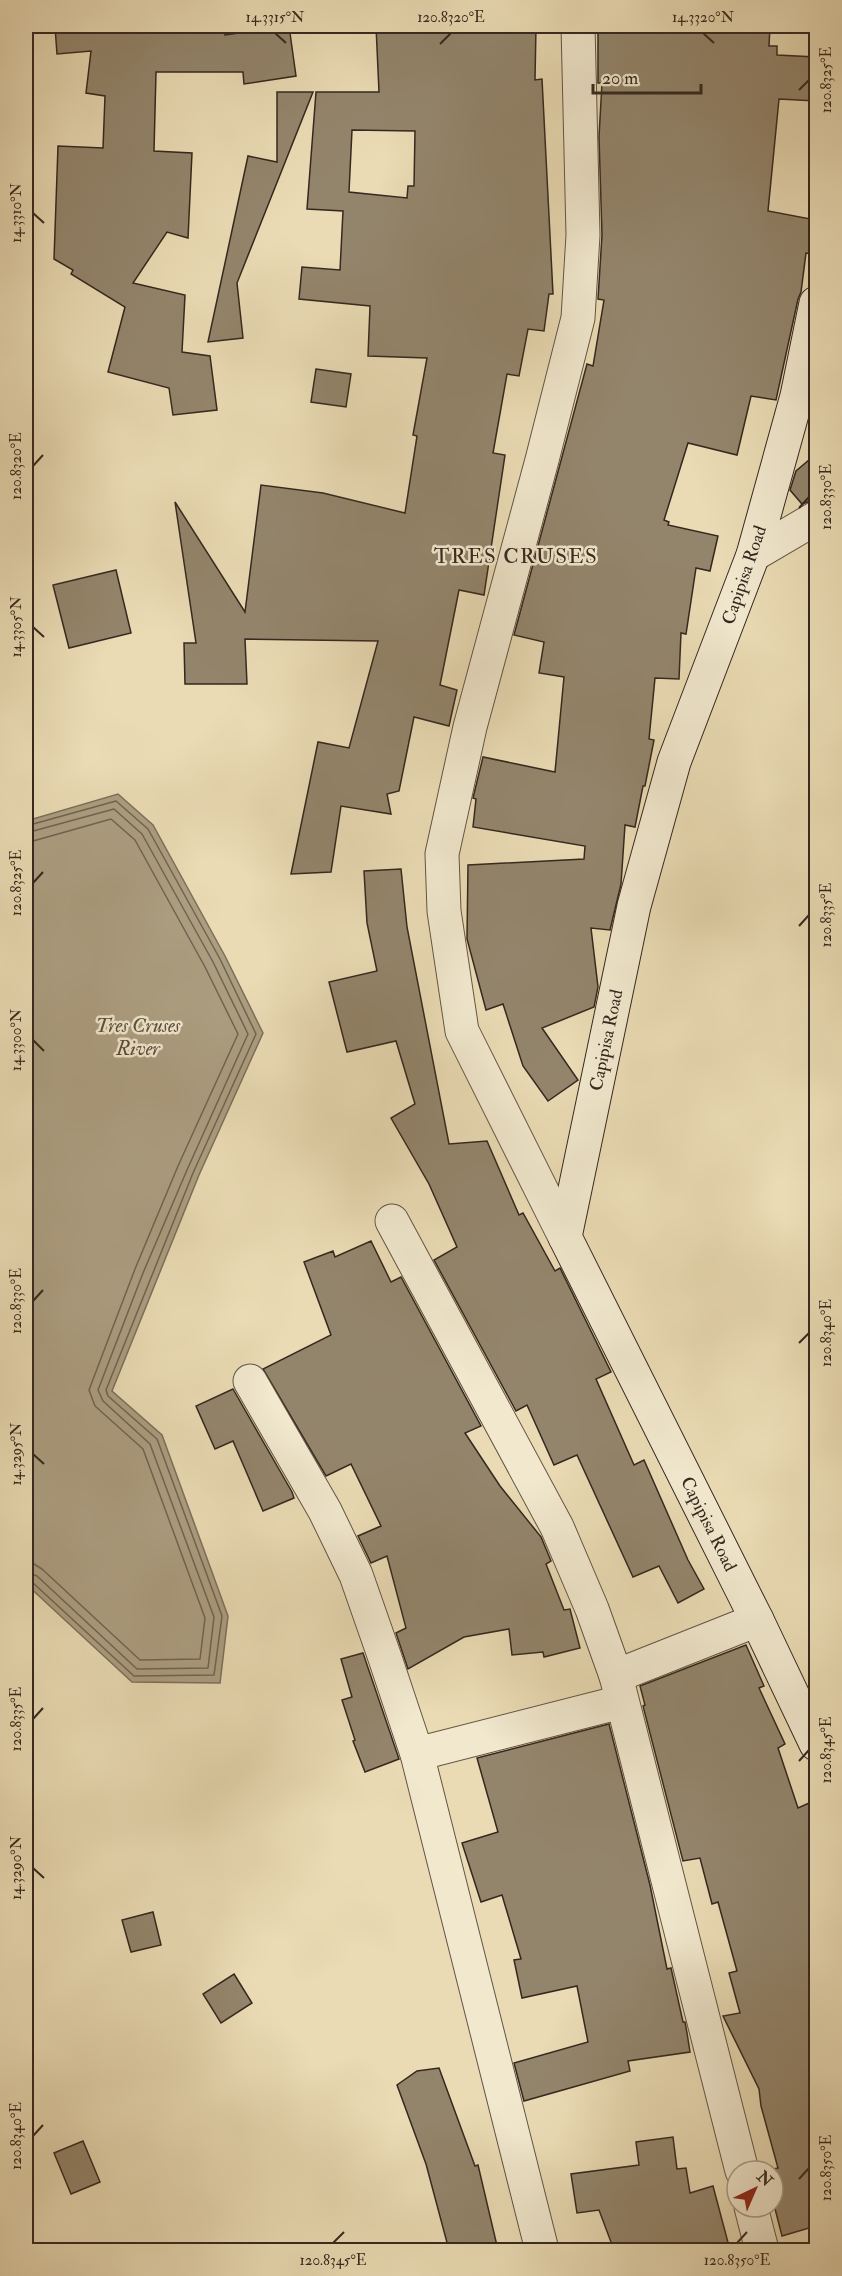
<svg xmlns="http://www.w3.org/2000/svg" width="842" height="2276" viewBox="0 0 842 2276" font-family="'IM FELL Double Pica',serif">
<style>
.water{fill:#ac9e81;stroke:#7c6f5a;stroke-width:1.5}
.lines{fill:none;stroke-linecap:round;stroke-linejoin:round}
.shore{stroke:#706350;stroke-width:1.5}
.building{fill:#93856c;stroke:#35281f;stroke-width:1.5;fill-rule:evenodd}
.street-casing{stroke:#625544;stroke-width:35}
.secondary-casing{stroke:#35281f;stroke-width:35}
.street{stroke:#f1e8ce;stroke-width:33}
.secondary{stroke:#f1e8ce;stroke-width:33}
.ticks{fill:none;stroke:#35281f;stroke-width:2}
.labels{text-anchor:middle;stroke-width:5;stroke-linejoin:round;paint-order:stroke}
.street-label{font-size:18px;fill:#35281f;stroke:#f1e8ce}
.water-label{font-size:20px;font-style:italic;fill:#594b3c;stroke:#f1e8ce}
.quarter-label{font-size:21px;letter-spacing:1.5px;fill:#35281f;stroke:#f1e8ce}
.neatline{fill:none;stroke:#35281f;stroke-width:2}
.ticks-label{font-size:15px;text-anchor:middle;fill:#35281f}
</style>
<rect width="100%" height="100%" fill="#eadbb4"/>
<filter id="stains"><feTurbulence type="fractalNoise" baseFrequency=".00333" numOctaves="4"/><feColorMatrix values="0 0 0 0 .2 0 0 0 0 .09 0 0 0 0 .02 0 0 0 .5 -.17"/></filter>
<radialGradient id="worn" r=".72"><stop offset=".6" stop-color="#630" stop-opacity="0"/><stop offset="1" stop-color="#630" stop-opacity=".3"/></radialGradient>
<!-- water -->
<polygon class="water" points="118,794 153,825 225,956 263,1033 199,1175 112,1391 162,1435 228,1616 220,1683 132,1682 26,1584 26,821"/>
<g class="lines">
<!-- shore -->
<g class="shore">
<polyline points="26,826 116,801 148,829 220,959 256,1034 193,1173 106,1390 108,1396 157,1439 222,1616 214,1675 134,1676 32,1582 26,1580"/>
<polyline points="26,833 114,809 142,834 213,962 248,1034 187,1170 143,1273 98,1390 103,1401 150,1444 214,1617 208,1668 137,1669 37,1576 26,1572"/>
<polyline points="26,843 111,819 135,840 205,967 238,1034 178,1166 135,1269 89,1390 95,1406 143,1449 205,1618 200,1659 140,1660 42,1569 34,1564 26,1563"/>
</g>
</g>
<!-- building -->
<g class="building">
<polygon points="77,26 170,26 170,29 225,29 225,35 289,26 296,76 244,84 243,72 156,72 154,151 192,153 188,238 167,232 133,283 185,295 182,352 210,356 217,410 173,415 169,388 108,372 125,307 71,274 73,270 54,259 58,146 103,148 105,96 86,93 91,51 57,54 55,27"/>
<path d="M 376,26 L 536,26 L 535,80 L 542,79 L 553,294 L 549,294 L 544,331 L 528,329 L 519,376 L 507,374 L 493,453 L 505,455 L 484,595 L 459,590 L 440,685 L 457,690 L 449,726 L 414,717 L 399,791 L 387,794 L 391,814 L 341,806 L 331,872 L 291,874 L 318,742 L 349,748 L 378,641 L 245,639 L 247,684 L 185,684 L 184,643 L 196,643 L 175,502 L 245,612 L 261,485 L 323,493 L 405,513 L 417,436 L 413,435 L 427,358 L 368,356 L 370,306 L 299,299 L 302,267 L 340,270 L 343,211 L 307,209 L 316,92 L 379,92 ZM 352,130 L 415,131 L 414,186 L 408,186 L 407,198 L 349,192 Z"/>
<polygon points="598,26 770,26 769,46 777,46 777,55 816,57 816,101 779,99 768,211 816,220 816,228 812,254 806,253 801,292 798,299 776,400 751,396 737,455 688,443 664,520 669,522 668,525 718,536 710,571 696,568 686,634 681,633 679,679 655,678 649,739 654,740 645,786 643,786 635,827 625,825 621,884 610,930 591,928 598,987 594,1007 542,1028 578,1080 548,1101 523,1066 503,1004 486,1010 467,939 468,865 584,859 585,846 473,827 476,799 473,798 483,757 555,772 564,677 539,673 544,642 514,635 587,364 593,366 604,300 598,299 602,235 599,137 602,83 598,83"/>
<polygon points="277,92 313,92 237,283 243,338 208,342 248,156 277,162"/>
<polygon points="316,369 351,374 346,407 311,402"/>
<polygon points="816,454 816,499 802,504 790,490 796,471"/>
<polygon points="116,570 131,633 69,648 53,585"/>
<polygon points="401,869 407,927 449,1144 487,1141 519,1215 523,1213 555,1271 560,1268 611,1372 596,1379 634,1465 644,1460 688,1560 704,1589 678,1603 659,1566 633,1577 577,1455 554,1465 527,1405 516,1411 434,1260 457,1247 429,1184 391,1118 415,1104 396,1041 347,1052 329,982 377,971 367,923 364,871"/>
<polygon points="371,1241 391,1282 401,1277 481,1426 465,1433 500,1486 541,1537 551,1561 546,1564 564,1610 570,1609 580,1648 544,1657 543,1652 512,1655 509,1629 464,1637 408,1669 396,1633 406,1628 387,1556 371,1563 358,1536 381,1526 351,1464 326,1476 263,1369 331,1335 304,1262 333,1251 335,1257"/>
<polygon points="233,1389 292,1492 294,1498 263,1511 233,1441 215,1449 196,1406"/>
<polygon points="746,1645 764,1686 759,1688 785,1744 778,1748 798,1808 816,1800 816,2226 782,2236 773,2201 773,2169 778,2168 761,2106 759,2089 723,2016 740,2013 729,1973 737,1971 718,1902 712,1904 700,1858 683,1861 643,1706 645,1705 640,1686"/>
<polygon points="363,1653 399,1759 365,1772 353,1741 355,1740 342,1700 352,1697 341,1659"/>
<polygon points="609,1724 650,1885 667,1969 671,1968 683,2022 685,2022 687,2033 690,2052 628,2061 630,2071 524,2101 514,2063 588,2042 577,1986 522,1998 514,1960 521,1959 502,1895 481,1902 462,1843 498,1832 477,1758"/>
<polygon points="153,1912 161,1945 131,1952 122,1920"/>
<polygon points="234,1974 252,2003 221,2023 203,1994"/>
<polygon points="439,2068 475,2166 478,2165 498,2250 449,2250 426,2164 397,2085 417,2071"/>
<polygon points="673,2137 677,2169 686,2168 690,2193 713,2186 730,2250 614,2250 599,2210 577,2213 571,2174 639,2165 636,2142"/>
<polygon points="83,2141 100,2182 71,2194 54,2153"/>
</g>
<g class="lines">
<defs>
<g id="street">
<polyline points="753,555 816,518"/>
<polyline points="392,1221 557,1527 592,1609 616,1676 742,2171"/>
<polyline points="565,1237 462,1031 444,911 442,854 470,727 542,460 578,318 583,235 578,26"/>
<polyline points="250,1381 325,1511 356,1575 385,1658 417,1754 542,2250"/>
<polyline points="616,1676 757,1620"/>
<polyline points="417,1754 621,1702"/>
<polyline points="751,2207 762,2250"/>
</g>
<g id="secondary">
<path id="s1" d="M 816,303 L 797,396 L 753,555 L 674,762 L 634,906 L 565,1237 L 757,1620 L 816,1744"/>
</g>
</defs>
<!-- street casing -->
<use href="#street" class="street-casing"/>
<!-- secondary casing -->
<use href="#secondary" class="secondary-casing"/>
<!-- street -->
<use href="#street" class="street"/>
<!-- secondary -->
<use href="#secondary" class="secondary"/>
</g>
<!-- ticks -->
<path class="ticks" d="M 275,33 L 286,43M 703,33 L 714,43M 440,44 L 451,33M 799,90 L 809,80M 33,213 L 44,223M 33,466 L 43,455M 799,508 L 809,497M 33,627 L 44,637M 33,883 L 43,872M 799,926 L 809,915M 33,1040 L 44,1051M 33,1301 L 43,1290M 799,1343 L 809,1333M 33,1454 L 44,1464M 33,1719 L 43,1708M 799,1761 L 809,1750M 33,1868 L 44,1878M 33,2136 L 43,2125M 799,2179 L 809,2168M 333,2243 L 344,2232M 737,2243 L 747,2232"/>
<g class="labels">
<!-- street labels -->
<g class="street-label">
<text transform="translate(744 575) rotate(-71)" y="6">Capipisa Road</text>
<text transform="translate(606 1040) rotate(-78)" y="6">Capipisa Road</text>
<text dy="6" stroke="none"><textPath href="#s1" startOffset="1290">Capipisa Road</textPath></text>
</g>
<!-- water labels -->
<g class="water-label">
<text x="138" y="1032">Tres Cruses<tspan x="138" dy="23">River</tspan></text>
</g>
<!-- quarter labels -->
<g class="quarter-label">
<text x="516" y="563">TRES CRUSES</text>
</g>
</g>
<!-- margin -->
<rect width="842" height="2276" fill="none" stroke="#eadbb4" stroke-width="66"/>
<!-- north arrow -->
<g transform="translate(755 2189) rotate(44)"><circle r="28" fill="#f1e8ce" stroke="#a69b88" stroke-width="1.5"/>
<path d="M0-4.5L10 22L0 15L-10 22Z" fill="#8f2418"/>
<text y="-9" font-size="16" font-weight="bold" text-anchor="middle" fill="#35281f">N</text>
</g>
<!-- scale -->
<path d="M593 84v9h108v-9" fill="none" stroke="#35281f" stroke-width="3"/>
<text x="602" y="84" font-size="18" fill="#35281f" stroke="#f1e8ce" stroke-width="4.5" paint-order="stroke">20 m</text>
<rect x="33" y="33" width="776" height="2210" class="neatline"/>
<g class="ticks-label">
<text x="275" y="22">14.3315°N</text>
<text x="451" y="22">120.8320°E</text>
<text x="703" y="22">14.3320°N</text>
<text transform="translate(826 80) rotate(-90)" y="5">120.8325°E</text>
<text transform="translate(16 213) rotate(-90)" y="5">14.3310°N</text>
<text transform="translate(16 466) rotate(-90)" y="5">120.8320°E</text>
<text transform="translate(826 497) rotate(-90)" y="5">120.8330°E</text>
<text transform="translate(16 627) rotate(-90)" y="5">14.3305°N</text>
<text transform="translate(16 883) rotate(-90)" y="5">120.8325°E</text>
<text transform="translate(826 915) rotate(-90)" y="5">120.8335°E</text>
<text transform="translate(16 1040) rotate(-90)" y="5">14.3300°N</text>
<text transform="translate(16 1301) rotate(-90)" y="5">120.8330°E</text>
<text transform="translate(826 1333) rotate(-90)" y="5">120.8340°E</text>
<text transform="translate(16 1454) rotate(-90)" y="5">14.3295°N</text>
<text transform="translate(16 1719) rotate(-90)" y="5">120.8335°E</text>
<text transform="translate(826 1750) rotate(-90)" y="5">120.8345°E</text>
<text transform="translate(16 1868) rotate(-90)" y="5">14.3290°N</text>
<text transform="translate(16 2136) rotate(-90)" y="5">120.8340°E</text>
<text transform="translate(826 2168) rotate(-90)" y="5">120.8350°E</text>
<text x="333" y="2265">120.8345°E</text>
<text x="737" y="2265">120.8350°E</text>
</g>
<rect width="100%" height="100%" filter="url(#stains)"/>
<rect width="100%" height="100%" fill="url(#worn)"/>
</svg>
